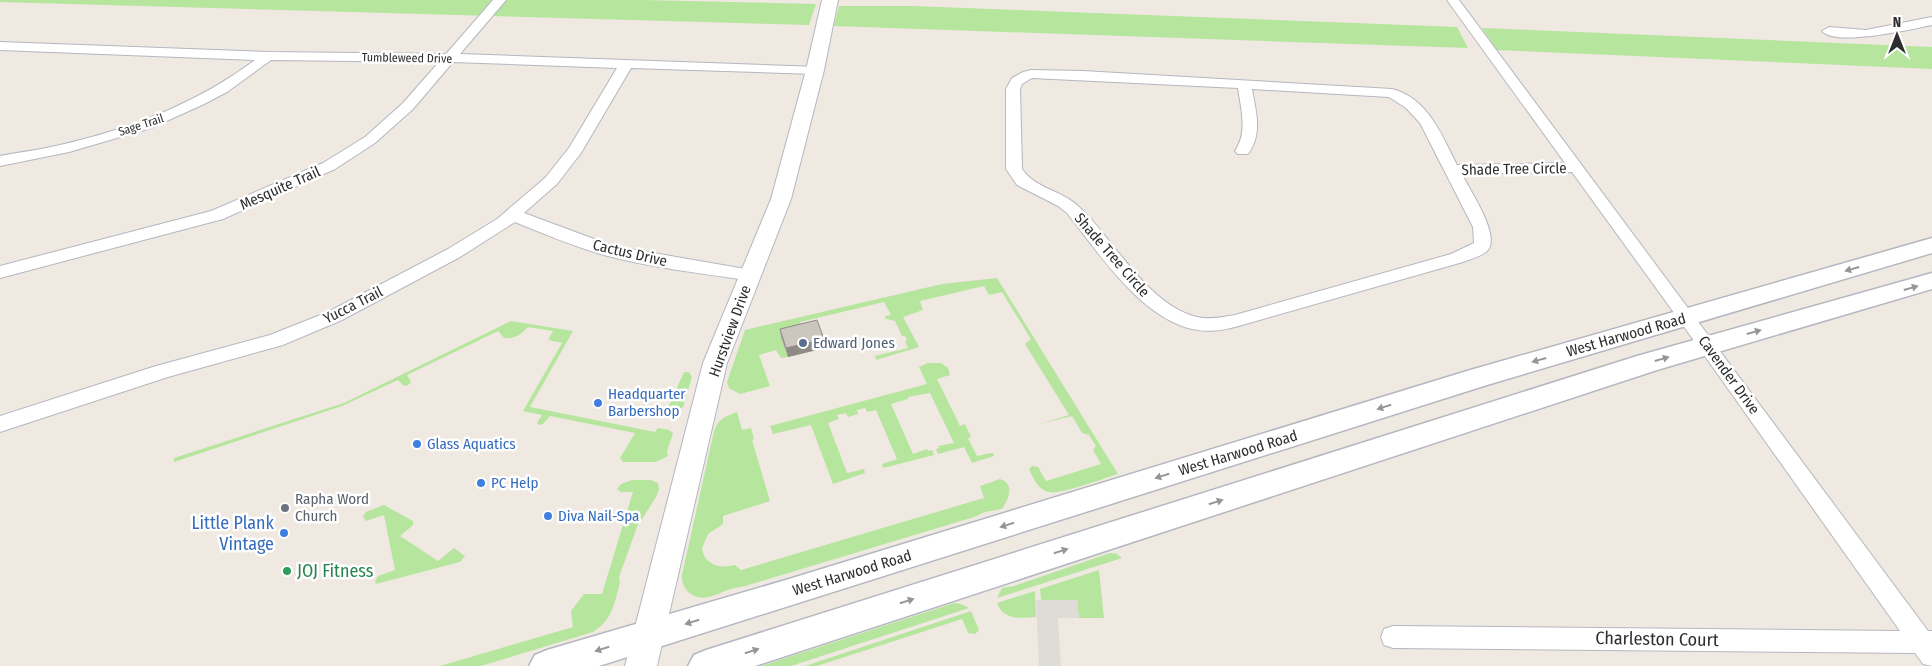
<svg xmlns="http://www.w3.org/2000/svg" width="1932" height="666" viewBox="0 0 1932 666" font-family="'Fira Sans Condensed',sans-serif">
<style>
.green{fill:#b6e59e}
.plaza{fill:#dfdcd8}
.lines{fill:none;stroke-linecap:round;stroke-linejoin:round}
.minor-casing{stroke:#b4b7c1;stroke-width:2}
.tertiary-casing{stroke:#b4b7c1;stroke-width:2}
.secondary-casing{stroke:#b4b7c1;stroke-width:3}
.minor{fill:#fff;fill-rule:evenodd}
.tertiary{fill:#fff;fill-rule:evenodd}
.secondary{fill:#fff;fill-rule:evenodd}
.wall{fill:#afaba4}
.shaded-wall{fill:#8e8b86}
.building{fill:#cbc7bf;stroke:#8e8b86}
.oneway{fill:#969696}
.service-dot{fill:#5c6f8a;stroke:#fff;stroke-width:2}
.shop-dot{fill:#3f7fe0;stroke:#fff;stroke-width:2}
.worship-dot{fill:#6b7280;stroke:#fff;stroke-width:2}
.leisure-dot{fill:#2e9e5b;stroke:#fff;stroke-width:2}
.labels{text-anchor:middle;stroke-width:5;stroke-linejoin:round;paint-order:stroke}
.far-street-label{font-size:12px;fill:#2e2e2e;stroke:#fff}
.street-label{font-size:15px;fill:#2e2e2e;stroke:#fff}
.service-label{font-size:15px;fill:#4e5e75;stroke:#fff;text-anchor:start}
.shop-label{font-size:15px;fill:#366cbe;stroke:#fff;text-anchor:start}
.worship-label{font-size:15px;fill:#5b616d;stroke:#fff;text-anchor:start}
.near-shop-label{font-size:18px;fill:#366cbe;stroke:#fff;text-anchor:end}
.near-leisure-label{font-size:18px;fill:#27864d;stroke:#fff;text-anchor:start}
.near-street-label{font-size:18px;fill:#2e2e2e;stroke:#fff}
</style>
<rect width="100%" height="100%" fill="#efe9e1"/>
<!-- green -->
<g class="green">
<polygon points="0,0 643,0 816,4 809,25 0,2"/>
<polygon points="839,6 912,6 1457,27 1468,48 834,26"/>
<polygon points="1482,28 1932,47 1932,69 1497,50"/>
<path d="M 997,278 L 1118,474 C 1104,478 1061,495 1049,492 C 1038,490 1033,478 1029,469 L 1032,466 L 1038,467 L 1046,481 L 1101,464 L 1093,450 L 1096,446 L 1089,435 L 1082,433 L 1072,416 L 1039,424 L 1069,415 L 1025,344 L 1031,339 L 1002,292 L 989,295 L 984,286 L 920,301 L 923,310 L 903,317 L 919,347 L 876,360 L 875,356 L 908,348 L 905,341 L 907,340 L 905,336 L 902,336 L 895,321 L 886,319 L 885,316 L 891,315 L 884,302 L 800,322 L 803,331 L 781,338 L 788,357 L 781,358 L 776,350 L 759,355 L 770,386 L 740,394 L 729,388 L 727,382 L 745,330 L 942,284 Z"/>
<path d="M 511,321 L 573,331 L 530,407 L 655,432 L 658,428 L 669,430 L 673,433 L 667,451 L 668,456 L 656,462 L 623,462 L 620,458 L 635,433 L 550,416 L 543,424 L 539,425 L 537,423 L 542,415 L 523,411 L 562,343 L 548,340 L 553,331 L 528,327 C 521,334 516,339 504,338 L 498,331 L 407,375 L 411,382 L 408,385 L 404,386 L 398,380 L 342,406 L 174,462 L 174,458 L 344,403 Z"/>
<polygon points="928,363 941,363 948,368 950,375 937,379 960,426 965,424 971,437 968,438 977,456 990,453 994,454 994,456 972,463 964,447 938,454 936,449 939,448 938,446 954,443 930,393 908,397 908,399 891,404 913,454 927,449 928,451 932,450 934,455 883,468 882,464 897,459 876,410 867,412 865,408 857,410 858,414 848,417 846,413 837,415 839,419 828,423 847,473 864,469 865,473 833,484 811,425 773,434 770,426 927,384 919,367"/>
<polygon points="684,372 689,372 692,377 683,407 676,411 667,410"/>
<path d="M 737,412 L 742,430 L 751,428 L 754,439 L 752,440 L 770,501 L 723,516 L 723,524 L 708,534 L 702,548 C 704,565 720,569 735,565 L 741,570 L 967,503 L 984,498 L 980,486 L 1000,479 C 1015,484 1009,499 1002,509 L 985,512 L 974,517 L 742,587 C 728,588 723,593 712,596 C 695,602 681,591 682,575 L 714,431 C 718,419 726,416 737,412 Z"/>
<path d="M 632,480 L 651,480 L 658,483 L 659,489 L 656,497 L 637,527 L 619,577 L 620,582 C 614,605 613,619 593,632 L 481,666 L 440,666 L 573,627 L 571,611 L 584,594 L 602,594 L 633,492 L 621,492 L 617,489 L 621,484 Z"/>
<polygon points="384,505 413,521 413,525 400,536 438,561 454,548 465,556 460,562 376,584 375,581 378,576 395,570 384,515 366,521 363,517 366,512"/>
<polygon points="1110,553 1117,554 1122,558 997,598 1002,588 1014,586"/>
<polygon points="1099,570 1104,618 1079,618 1077,600 1041,600 1040,589"/>
<path d="M 1035,591 L 1036,617 C 1020,618 1004,621 997,603 Z"/>
<polygon points="954,603 961,604 969,608 791,666 761,666"/>
<polygon points="971,611 979,630 975,634 968,633 962,619 817,666 805,666"/>
</g>
<!-- plaza -->
<polygon class="plaza" points="1036,600 1077,600 1079,618 1058,618 1061,666 1039,666"/>
<g class="lines">
<defs>
<g id="minor">
<path d="M 493,0 L 506,0 L 460,54 L 820,67 L 822,70 L 815,74 L 631,68 L 581,153 L 557,184 L 524,213 L 613,246 L 757,271 L 760,275 L 757,279 L 751,281 C 702,273 652,268 604,255 C 573,246 544,234 515,222 L 460,257 L 342,320 L 283,345 L 168,377 L 0,432 L 0,416 L 156,366 L 270,335 L 328,312 L 448,249 L 497,219 L 545,178 L 569,148 L 617,68 L 453,62 L 413,109 L 375,143 L 335,169 L 223,219 L 0,278 L 0,266 L 211,211 L 323,163 L 365,137 L 403,103 L 439,62 L 271,60 L 227,92 L 202,105 L 151,128 L 69,152 L 0,166 L 0,156 C 20,152 40,150 60,145 C 130,129 198,103 255,60 L 0,50 L 0,42 L 268,52 L 446,54 Z"/>
<path d="M 1447,0 L 1459,0 L 1928,631 L 1932,631 L 1932,666 L 1923,664 L 1915,653 L 1393,648 L 1384,645 L 1381,637 L 1384,629 L 1393,626 L 1900,631 L 1680,321 L 1572,172 L 1462,174 C 1470,191 1500,234 1488,250 C 1483,256 1470,259 1463,262 L 1242,325 C 1226,330 1209,333 1192,329 C 1140,317 1099,253 1067,213 L 1058,206 L 1017,185 L 1006,169 L 1006,89 L 1012,78 L 1023,72 L 1031,70 L 1083,71 L 1392,89 C 1428,98 1442,136 1457,165 L 1565,163 ZM 1032,78 L 1238,88 C 1241,109 1248,132 1235,151 L 1238,154 L 1248,154 C 1263,134 1256,112 1252,89 L 1389,97 L 1406,108 L 1420,123 L 1473,227 L 1474,243 L 1451,254 L 1235,315 C 1223,317 1209,320 1197,317 C 1147,305 1114,239 1078,206 C 1061,190 1036,189 1022,169 L 1020,89 L 1022,84 Z"/>
<path d="M 1932,17 L 1932,25 C 1912,29 1836,47 1822,31 L 1829,27 L 1866,30 Z"/>
</g>
<polygon id="tertiary" points="822,0 838,0 824,70 791,199 727,363 657,666 625,666 703,363 771,199 806,70"/>
<g id="secondary">
<polygon points="1932,238 1932,253 1487,385 599,666 529,666 535,655 547,650 789,579 1467,371"/>
<polygon points="1932,273 1932,289 1657,370 755,666 688,666 694,655 706,650 1637,356"/>
</g>
</defs>
<!-- minor casing -->
<use href="#minor" class="minor-casing"/>
<!-- tertiary casing -->
<use href="#tertiary" class="tertiary-casing"/>
<!-- secondary casing -->
<use href="#secondary" class="secondary-casing"/>
<!-- minor -->
<use href="#minor" class="minor"/>
<!-- tertiary -->
<use href="#tertiary" class="tertiary"/>
<!-- secondary -->
<use href="#secondary" class="secondary"/>
</g>
<!-- wall -->
<polygon class="wall" points="780,329 824,339 825,348 788,357 781,338"/>
<!-- shaded-wall -->
<polygon class="shaded-wall" points="824,339 825,348 788,357 786,348"/>
<!-- building -->
<polygon class="building" points="817,320 824,339 786,348 780,329"/>
<!-- one-way arrows -->
<defs><path id="oneway-solid" d="M-6-.8H1V-3.2L6.5 0L1 3.2V.8H-6Z" transform="scale(1.25)"/></defs>
<g class="oneway">
<use href="#oneway-solid" transform="translate(1852 269) rotate(164)"/>
<use href="#oneway-solid" transform="translate(1911 288) rotate(-16)"/>
<use href="#oneway-solid" transform="translate(1754 332) rotate(-16)"/>
<use href="#oneway-solid" transform="translate(1662 359) rotate(-16)"/>
<use href="#oneway-solid" transform="translate(1539 360) rotate(164)"/>
<use href="#oneway-solid" transform="translate(1384 407) rotate(163)"/>
<use href="#oneway-solid" transform="translate(1162 476) rotate(163)"/>
<use href="#oneway-solid" transform="translate(1216 502) rotate(-18)"/>
<use href="#oneway-solid" transform="translate(1007 525) rotate(163)"/>
<use href="#oneway-solid" transform="translate(1061 551) rotate(-18)"/>
<use href="#oneway-solid" transform="translate(907 601) rotate(-18)"/>
<use href="#oneway-solid" transform="translate(692 622) rotate(163)"/>
<use href="#oneway-solid" transform="translate(602 649) rotate(163)"/>
<use href="#oneway-solid" transform="translate(752 651) rotate(-18)"/>
</g>
<!-- markers -->
<circle class="service-dot" cx="803" cy="343" r="5"/>
<g class="shop-dot">
<circle cx="598" cy="403" r="5"/>
<circle cx="417" cy="444" r="5"/>
<circle cx="481" cy="483" r="5"/>
<circle cx="548" cy="516" r="5"/>
<circle cx="284" cy="533" r="5"/>
</g>
<circle class="worship-dot" cx="285" cy="508" r="5"/>
<circle class="leisure-dot" cx="287" cy="571" r="5"/>
<g class="labels">
<!-- far-street labels -->
<g class="far-street-label">
<text transform="translate(407 58) rotate(1)" y="4">Tumbleweed Drive</text>
<text transform="translate(141 125) rotate(-18)" y="4">Sage Trail</text>
</g>
<!-- street labels -->
<g class="street-label">
<text transform="translate(1514 169) rotate(-1)" y="5">Shade Tree Circle</text>
<text transform="translate(280 188) rotate(-24)" y="5">Mesquite Trail</text>
<text transform="translate(630 253) rotate(13)" y="5">Cactus Drive</text>
<text transform="translate(1112 255) rotate(49)" y="5">Shade Tree Circle</text>
<text transform="translate(353 305) rotate(-27)" y="5">Yucca Trail</text>
<text transform="translate(730 331) rotate(-70)" y="5">Hurstview Drive</text>
<text transform="translate(1626 335) rotate(-16)" y="5">West Harwood Road</text>
<text transform="translate(1729 375) rotate(54)" y="5">Cavender Drive</text>
<text transform="translate(1238 453) rotate(-17)" y="5">West Harwood Road</text>
<text transform="translate(852 573) rotate(-17)" y="5">West Harwood Road</text>
</g>
<!-- service labels -->
<g class="service-label">
<text x="813" y="348">Edward Jones</text>
</g>
<!-- shop labels -->
<g class="shop-label">
<text x="608" y="399">Headquarter<tspan x="608" dy="17">Barbershop</tspan></text>
<text x="427" y="449">Glass Aquatics</text>
<text x="491" y="488">PC Help</text>
<text x="558" y="521">Diva Nail-Spa</text>
</g>
<!-- worship labels -->
<g class="worship-label">
<text x="295" y="504">Rapha Word<tspan x="295" dy="17">Church</tspan></text>
</g>
<!-- near-shop labels -->
<g class="near-shop-label">
<text x="274" y="529">Little Plank<tspan x="274" dy="21">Vintage</tspan></text>
</g>
<!-- near-leisure labels -->
<g class="near-leisure-label">
<text x="297" y="577">JOJ Fitness</text>
</g>
<!-- near-street labels -->
<g class="near-street-label">
<text transform="translate(1657 639) rotate(1)" y="6">Charleston Court</text>
</g>
</g>
<!-- north arrow -->
<g transform="translate(1897 35)" stroke="#ffffff" stroke-width="4" paint-order="stroke">
<path d="M0-4L9 19L0 12L-9 19Z" fill="#2e2e2e"/>
<text y="-8" font-size="14" font-weight="bold" text-anchor="middle" fill="#2e2e2e">N</text>
</g>
</svg>
